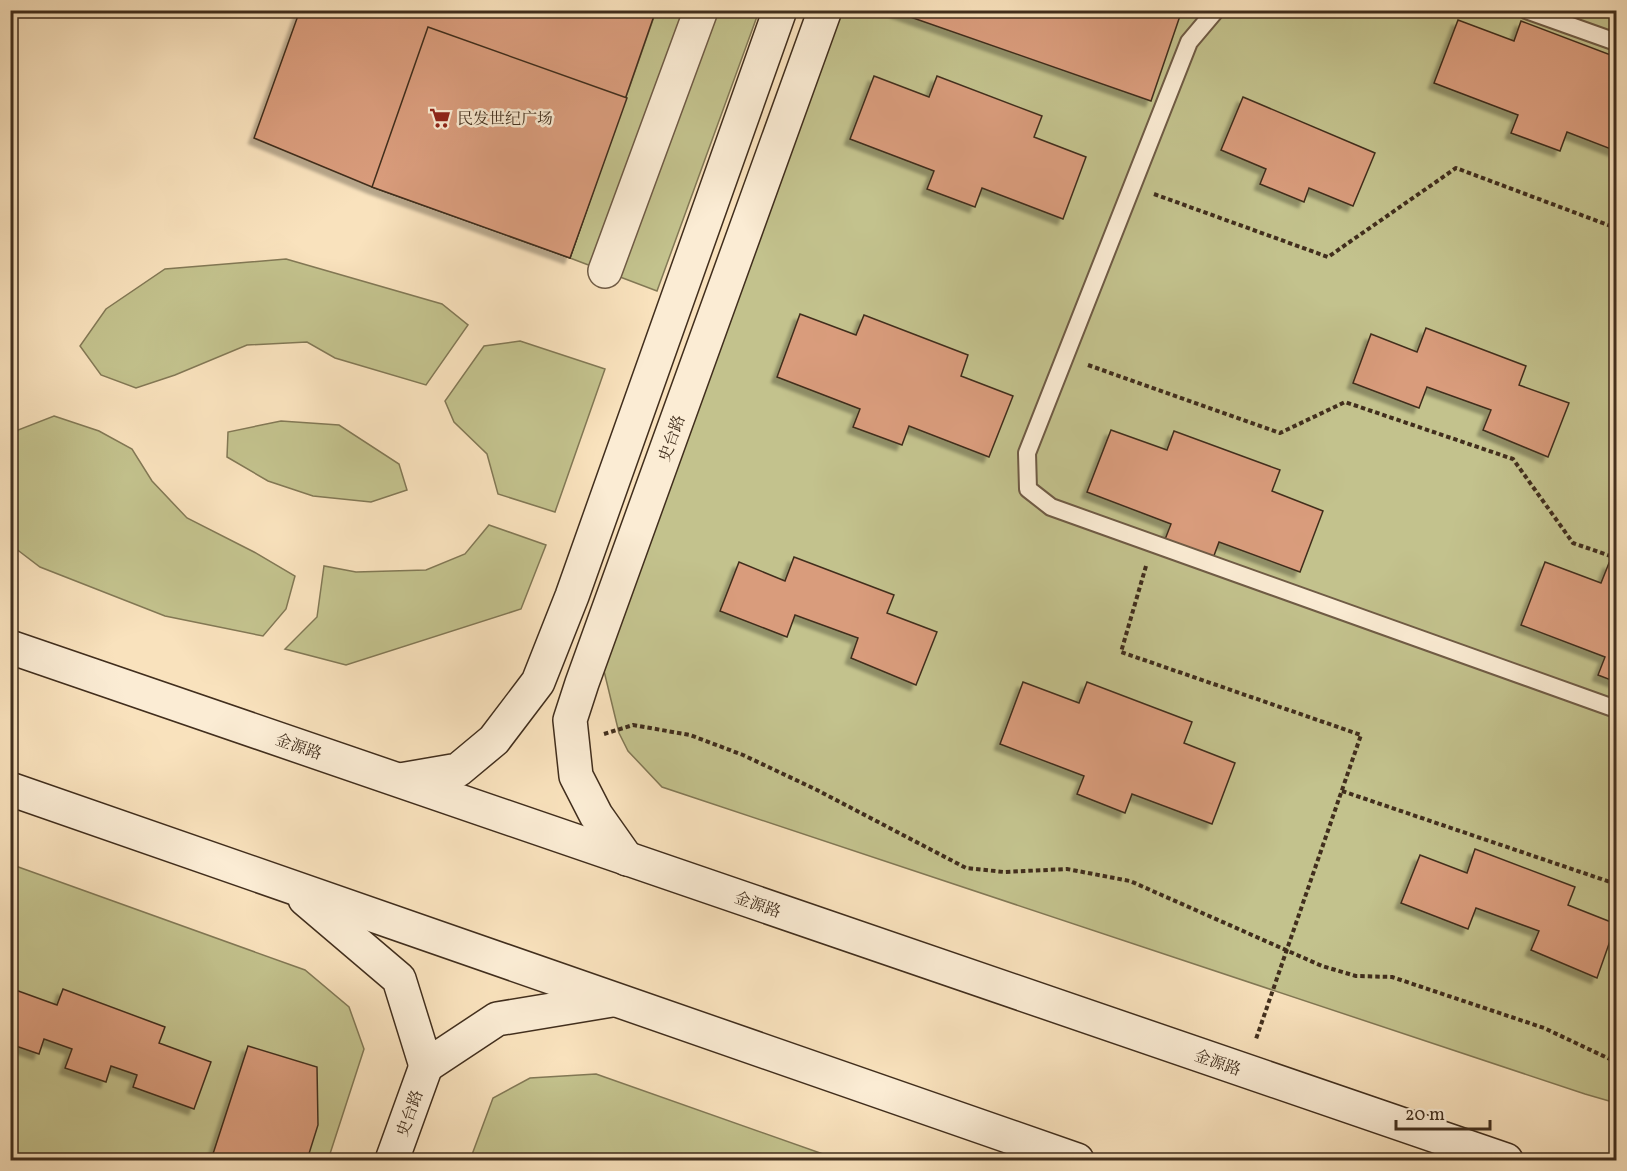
<svg xmlns="http://www.w3.org/2000/svg" width="1627" height="1171" viewBox="0 0 1627 1171" font-family="Vollkorn,'Noto Serif SC',serif">
<style>
.green{fill:#c3c28d;stroke:#827855;stroke-width:1.5}
.building{fill:#d99c7b;stroke:#412e1d;stroke-width:1.5;filter:url(#shadow)}
.lines{fill:none;stroke-linecap:round;stroke-linejoin:round}
.lane-casing{stroke:#6f5b45;stroke-width:20}
.street-casing{stroke:#6f5b45;stroke-width:36}
.secondary-casing{stroke:#412e1d;stroke-width:36}
.path{stroke:#412e1d;stroke-width:4;stroke-dasharray:4.5 3;stroke-linecap:butt}
.lane{stroke:#fbecd4;stroke-width:16}
.street{stroke:#fbecd4;stroke-width:33}
.secondary{stroke:#fbecd4;stroke-width:33}
.labels{text-anchor:middle;stroke-width:5;stroke-linejoin:round;paint-order:stroke}
.poi-label{font-size:16px;fill:#412e1d;stroke:#fbecd4;text-anchor:start}
.street-label{font-size:16px;fill:#412e1d;stroke:#fbecd4}
</style>
<defs>
<filter id="shadow"><feDropShadow dx="-5.5" dy="5.5" stdDeviation="1.5" flood-color="#0004"/></filter>
</defs>
<rect width="100%" height="100%" fill="#f9e2bd"/>
<filter id="stains"><feTurbulence type="fractalNoise" baseFrequency=".00333" numOctaves="4"/><feColorMatrix values="0 0 0 0 .2 0 0 0 0 .09 0 0 0 0 .02 0 0 0 .5 -.17"/></filter>
<radialGradient id="worn" r=".72"><stop offset=".6" stop-color="#630" stop-opacity="0"/><stop offset="1" stop-color="#630" stop-opacity=".3"/></radialGradient>
<!-- green -->
<g class="green">
<polygon points="656,11 759,11 657,291 570,258"/>
<polygon points="825,11 1616,11 1616,1103 1585,1094 662,787 628,751 619,733 597,642"/>
<polygon points="286,259 442,304 468,325 426,385 335,358 307,342 247,345 175,375 136,388 101,375 80,346 106,309 165,269"/>
<polygon points="520,341 605,369 555,512 498,494 487,454 454,422 445,401 484,346"/>
<polygon points="54,416 99,431 132,449 152,481 187,518 254,552 295,576 286,609 263,636 165,616 40,567 11,545 11,448 18,430"/>
<polygon points="281,421 339,425 399,464 407,490 371,502 313,496 268,481 227,457 228,432"/>
<polygon points="489,525 546,545 521,609 346,665 285,649 317,617 324,566 356,572 426,570 465,554"/>
<polygon points="10,864 305,970 349,1007 364,1049 328,1160 11,1160"/>
<polygon points="596,1074 840,1160 470,1160 493,1098 530,1078"/>
</g>
<!-- building -->
<g class="building">
<polygon points="300,10 656,10 570,258 372,187 254,138"/>
<polygon points="897,10 1182,10 1151,101 896,12"/>
<polygon points="1458,20 1514,41 1521,21 1616,57 1616,151 1567,132 1560,151 1511,133 1518,115 1434,83"/>
<polygon points="428,27 627,98 570,258 372,187"/>
<polygon points="874,76 929,97 937,76 1042,116 1034,137 1086,157 1063,219 982,188 975,207 927,189 934,171 850,139"/>
<polygon points="1243,97 1375,153 1353,206 1309,188 1304,202 1260,184 1266,169 1221,150"/>
<polygon points="800,314 856,335 864,315 968,355 961,376 1013,396 989,457 909,426 902,445 853,427 860,409 777,377"/>
<polygon points="1426,328 1526,366 1519,385 1569,403 1548,457 1483,430 1491,410 1427,387 1419,408 1353,383 1371,334 1417,352"/>
<polygon points="1111,430 1167,450 1174,431 1280,470 1272,491 1323,511 1300,572 1219,542 1212,561 1164,542 1171,524 1087,492"/>
<polygon points="794,557 894,595 887,613 937,632 916,685 851,658 858,638 795,615 787,637 720,611 739,562 785,581"/>
<polygon points="1545,562 1601,583 1609,563 1616,566 1616,682 1598,675 1605,657 1521,625"/>
<polygon points="1023,682 1079,703 1087,682 1192,722 1184,743 1235,763 1212,824 1132,794 1125,813 1077,794 1084,776 1000,744"/>
<polygon points="1475,849 1575,887 1568,905 1616,924 1597,978 1531,950 1539,931 1476,908 1468,929 1401,903 1420,855 1467,873"/>
<polygon points="10,988 57,1005 63,989 165,1027 159,1043 211,1062 194,1109 133,1087 137,1075 111,1066 106,1082 65,1068 72,1049 44,1039 39,1054 10,1044"/>
<polygon points="248,1046 317,1067 318,1125 307,1160 211,1160"/>
</g>
<g class="lines">
<defs>
<g id="lane">
<polyline points="1216,10 1189,42 1027,453 1028,489 1051,507 1616,709"/>
<polyline points="1526,10 1616,42"/>
</g>
<polyline id="street" points="605,271 701,10"/>
<g id="secondary">
<polyline points="10,647 1506,1160"/>
<polyline points="400,780 458,770 494,740 538,682 572,596 780,10"/>
<polyline points="10,789 1077,1160"/>
<polyline points="627,859 596,815 576,776 570,720 582,683 825,10"/>
<polyline points="305,899 399,979 426,1066 497,1019 612,1000"/>
<polyline points="392,1160 426,1066"/>
</g>
</defs>
<!-- lane casing -->
<use href="#lane" class="lane-casing"/>
<!-- street casing -->
<use href="#street" class="street-casing"/>
<!-- secondary casing -->
<use href="#secondary" class="secondary-casing"/>
<!-- path -->
<g class="path">
<polyline points="1154,194 1328,257 1456,168 1616,228"/>
<polyline points="1088,365 1280,433 1345,402 1513,459 1573,543 1616,558"/>
<polyline points="1146,566 1121,652 1361,735 1256,1039"/>
<polyline points="604,734 633,725 690,735 743,755 817,790 966,868 1004,872 1067,869 1130,881 1322,966 1356,976 1392,977 1544,1028 1616,1062"/>
<polyline points="1342,791 1616,884"/>
</g>
<!-- lane -->
<use href="#lane" class="lane"/>
<!-- street -->
<use href="#street" class="street"/>
<!-- secondary -->
<use href="#secondary" class="secondary"/>
</g>
<!-- icons -->
<defs>
<symbol id="supermarket-bare" viewBox="-9 -9 18 18"><path d="M-6-5.5h2.5l.6 2H6L4.5 2H-2.5L-4.4-4H-6ZM-1.5 3.2a1.3 1.3 0 1 0 .1 0ZM3 3.2a1.3 1.3 0 1 0 .1 0Z" fill="#8f2418" stroke="#fbecd4" stroke-width="2.5" paint-order="stroke"/></symbol>
</defs>
<g fill-rule="evenodd">
<use href="#supermarket-bare" x="425" y="103" width="30" height="30"/>
</g>
<g class="labels">
<!-- poi labels -->
<g class="poi-label">
<text x="457" y="124">民发世纪广场</text>
</g>
<!-- street labels -->
<g class="street-label">
<text transform="translate(671 438) rotate(-70)" y="6">史台路</text>
<text transform="translate(299 746) rotate(19)" y="6">金源路</text>
<text transform="translate(758 904) rotate(19)" y="6">金源路</text>
<text transform="translate(1218 1062) rotate(19)" y="6">金源路</text>
<text transform="translate(409 1113) rotate(-70)" y="6">史台路</text>
</g>
</g>
<!-- margin -->
<rect width="1627" height="1171" fill="none" stroke="#f9e2bd" stroke-width="36"/>
<rect x="12" y="12" width="1603" height="1147" fill="none" stroke="#412e1d" stroke-width="3"/>
<rect x="18" y="18" width="1591" height="1135" fill="none" stroke="#412e1d" stroke-width="1.5"/>
<!-- scale -->
<path d="M1396 1120v9h94v-9" fill="none" stroke="#412e1d" stroke-width="3"/>
<text x="1405" y="1120" font-size="18" fill="#412e1d" stroke="#fbecd4" stroke-width="4.5" paint-order="stroke">20 m</text>
<rect width="100%" height="100%" filter="url(#stains)"/>
<rect width="100%" height="100%" fill="url(#worn)"/>
</svg>
